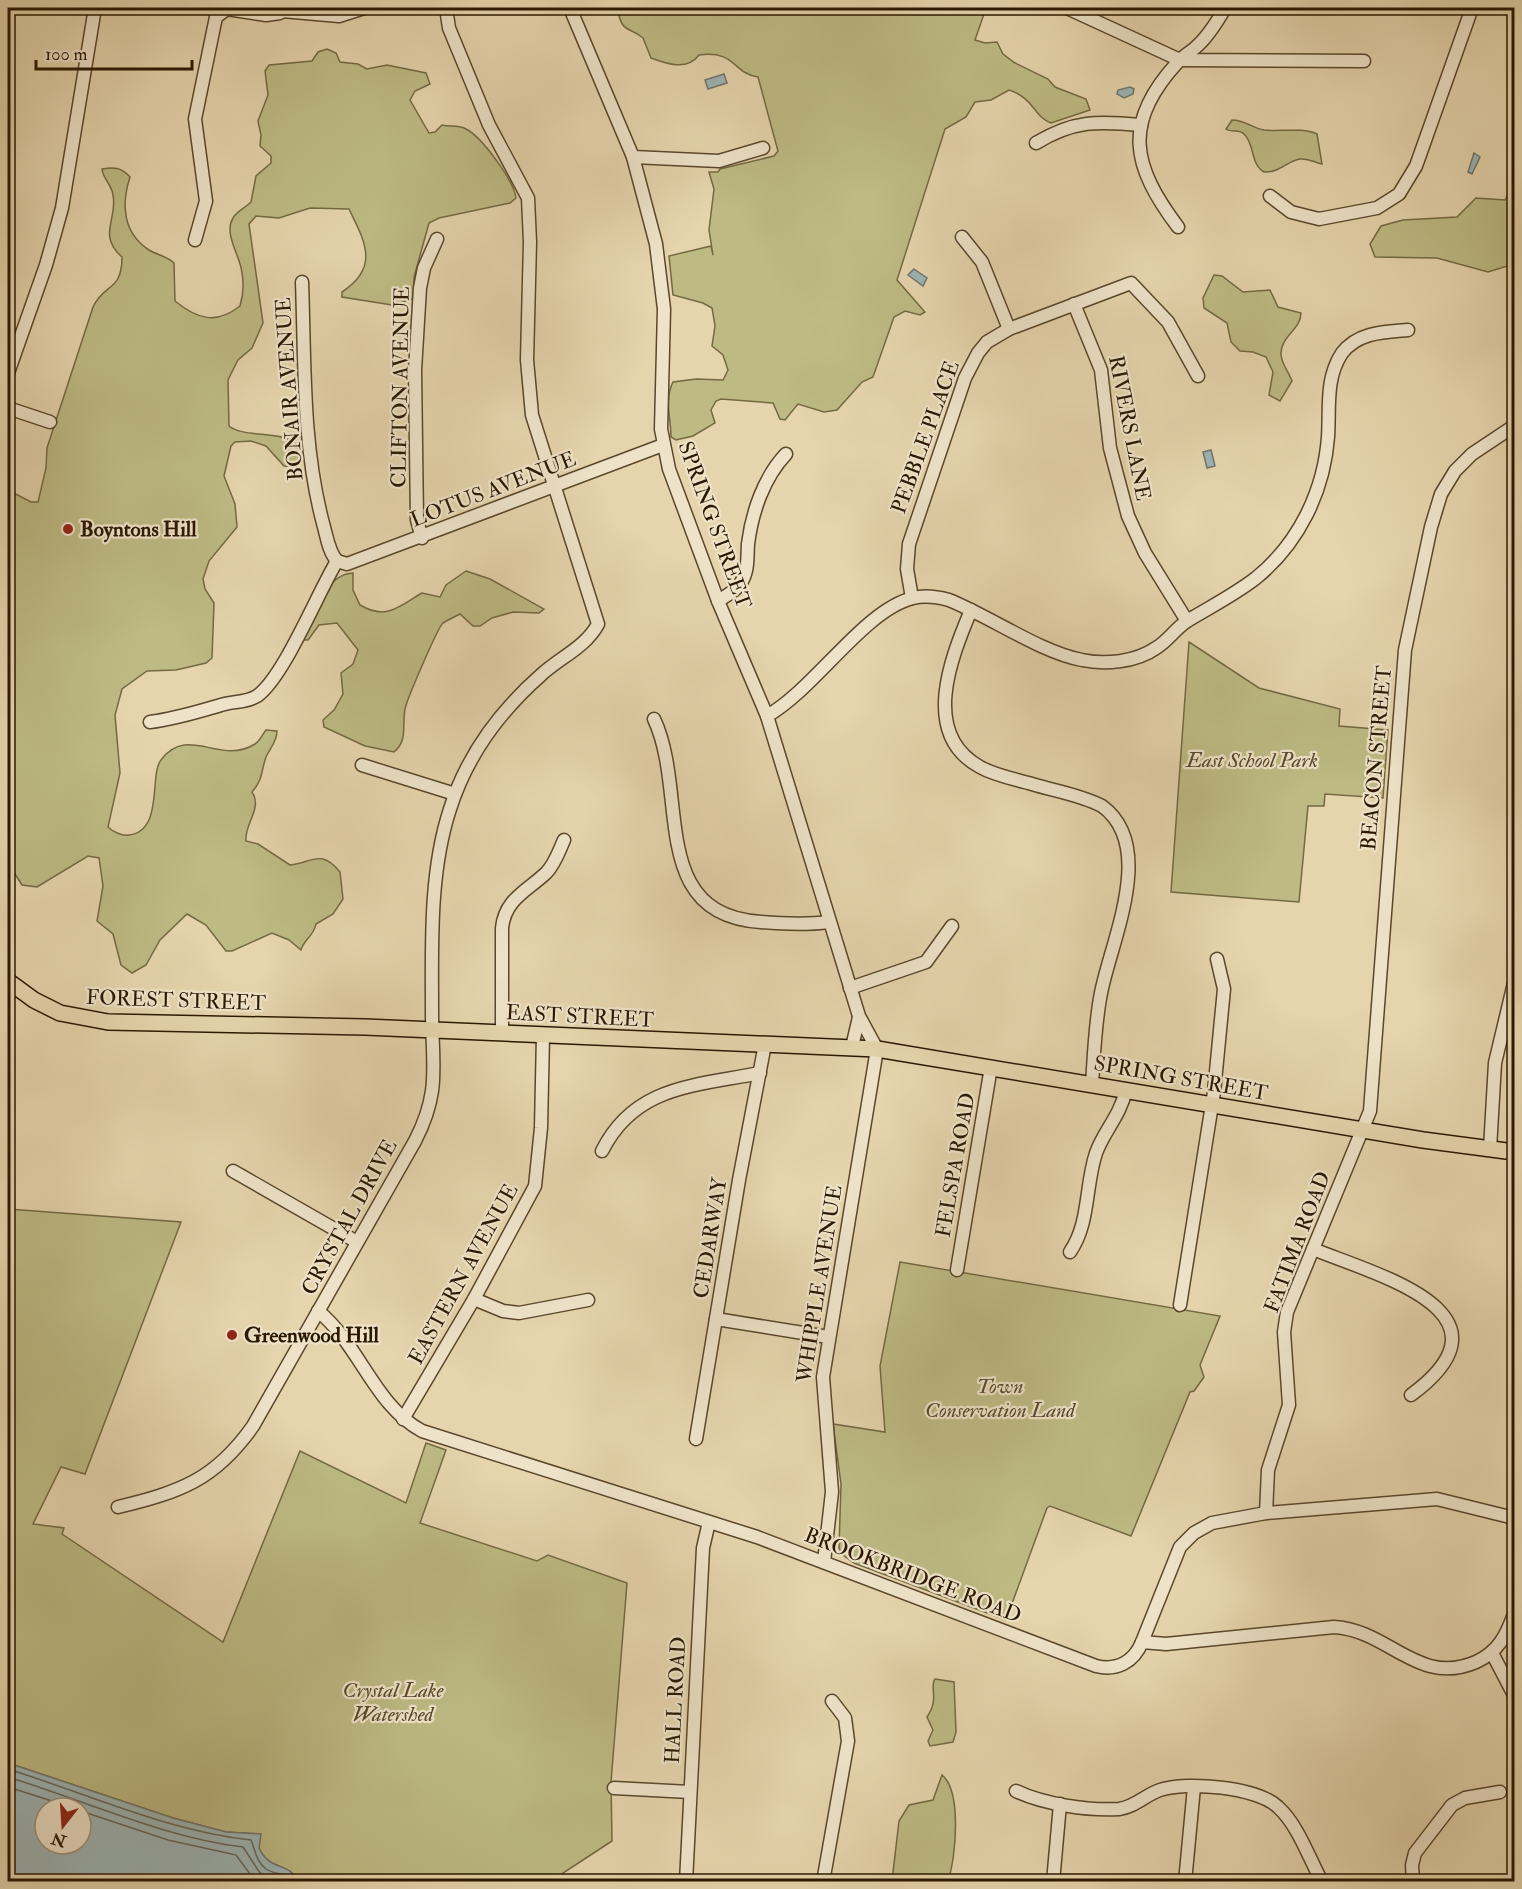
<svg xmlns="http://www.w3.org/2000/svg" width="1522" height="1889" viewBox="0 0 1522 1889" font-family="'IM FELL Double Pica',serif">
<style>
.green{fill:#bdba84;stroke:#746943;stroke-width:1.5}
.water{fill:#9cb5b6;stroke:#6f766e;stroke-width:1.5;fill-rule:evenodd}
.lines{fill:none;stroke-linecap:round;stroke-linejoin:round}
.shore{stroke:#64665c;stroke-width:1.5}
.minor-casing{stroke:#5a472c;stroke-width:15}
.major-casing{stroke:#2b1802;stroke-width:18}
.minor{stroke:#eee3c9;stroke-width:12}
.major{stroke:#e5d4ac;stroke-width:15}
.poi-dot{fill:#8f2418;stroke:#eee3c9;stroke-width:2}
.labels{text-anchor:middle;stroke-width:4.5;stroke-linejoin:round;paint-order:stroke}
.street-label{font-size:21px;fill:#2b1802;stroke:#eee3c9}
.poi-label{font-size:21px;font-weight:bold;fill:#2b1802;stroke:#eee3c9;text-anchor:start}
.park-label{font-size:21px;font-style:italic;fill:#574929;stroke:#eee3c9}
</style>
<rect width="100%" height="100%" fill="#e5d4ac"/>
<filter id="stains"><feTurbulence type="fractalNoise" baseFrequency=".00333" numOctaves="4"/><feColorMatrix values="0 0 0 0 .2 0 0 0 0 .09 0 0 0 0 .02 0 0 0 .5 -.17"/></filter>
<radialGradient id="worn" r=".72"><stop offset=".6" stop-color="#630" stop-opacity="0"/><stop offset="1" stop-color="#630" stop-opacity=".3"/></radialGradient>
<!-- green -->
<g class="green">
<path d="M 617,8 L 986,8 L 975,40 L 985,43 L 997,42 L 1003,54 L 1015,63 L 1048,79 L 1055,87 L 1086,99 L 1090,110 L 1051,123 C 1034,117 1034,98 1009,90 L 991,100 L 975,102 L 966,117 L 945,129 L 897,280 L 925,312 L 920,315 L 905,311 L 894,317 L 873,377 L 862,382 L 837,410 L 824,412 L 798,404 L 785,420 L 780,419 L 773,403 L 721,399 L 716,401 L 711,410 L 715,423 L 693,436 L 676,440 L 671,437 C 671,418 664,400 673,382 L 696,379 L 723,380 L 728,370 L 723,355 L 712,346 L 715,326 L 712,308 L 703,303 L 673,295 L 669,256 L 711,246 L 713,255 L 709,230 L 714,189 L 709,172 L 718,172 L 720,169 L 774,156 L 778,151 L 758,77 C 732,73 736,50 699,55 C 687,71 667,64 651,58 L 643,38 C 627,25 623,35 617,8 Z"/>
<path d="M 327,49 L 336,53 L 340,62 L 358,64 L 367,69 L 387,65 L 426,73 L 430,84 L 415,91 L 410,100 L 429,133 L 435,132 L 442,125 C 450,127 459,125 466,129 C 482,137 514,181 516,198 L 510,203 L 439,218 L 429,223 L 414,277 L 413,299 L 392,305 L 342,297 L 342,292 C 380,267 365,242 349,209 L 310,208 L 279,218 L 256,216 L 249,224 L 263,323 L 252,348 L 238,360 L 228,380 L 229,426 C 245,439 287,429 298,447 L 297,454 L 301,461 L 297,467 L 284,466 L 266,446 L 251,441 L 235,442 L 231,446 L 224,476 L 235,504 L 237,527 L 209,561 L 203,579 L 205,589 L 214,603 L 212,658 L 206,663 L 176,670 L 147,671 L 122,689 L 115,715 L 120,773 L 108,827 C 113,832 122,836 129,835 C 164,831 149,774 161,760 C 188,724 220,766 255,744 C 260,741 262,735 266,730 L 277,731 C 277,742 270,748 266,757 C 261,771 263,780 252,792 C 263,808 244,824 246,841 L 258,844 L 290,865 C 312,863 320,848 340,872 L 343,899 L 333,914 L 316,924 C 314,936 304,939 301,950 L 289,940 L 272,933 L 232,951 L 226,951 L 206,925 L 187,914 L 160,940 L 146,965 L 132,973 L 121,965 L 113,934 L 97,921 L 103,886 L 99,858 L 88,856 L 37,887 L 22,885 L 8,863 L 8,490 L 31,502 L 38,502 L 46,468 L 47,448 L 93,307 C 104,283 122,292 122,257 C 97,235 118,219 113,195 C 112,185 103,179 102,169 C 114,167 121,167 130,177 C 121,205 123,233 149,250 C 157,255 167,256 174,263 L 175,301 C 197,319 216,325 240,306 C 243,296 244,284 242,273 C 241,257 223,234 233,218 C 236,212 245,208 251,202 L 256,176 L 271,163 L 271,156 L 260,146 L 261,135 L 258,121 L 268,95 L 265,71 L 269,65 L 312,61 L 318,52 Z"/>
<path d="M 1232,120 C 1245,120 1252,128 1264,130 C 1281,132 1301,127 1317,134 L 1322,164 C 1315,163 1310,158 1300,159 C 1287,161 1279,173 1264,172 C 1250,164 1255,144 1244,134 C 1239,129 1232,133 1226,129 Z"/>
<polygon points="1514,184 1514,264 1488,272 1437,258 1375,257 1370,244 1381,226 1403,220 1457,217 1476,198 1505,200"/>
<path d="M 1214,275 L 1222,276 L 1243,292 L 1270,290 L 1278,307 L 1301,313 C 1301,330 1280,336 1281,355 C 1282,365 1289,372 1292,381 L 1280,401 L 1269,395 L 1273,372 L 1266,357 L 1253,352 L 1240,351 L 1231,342 L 1227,323 L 1204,308 L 1203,298 Z"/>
<path d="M 466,571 L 490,579 L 544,609 L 539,613 L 513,612 L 492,618 L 480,626 L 473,626 L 460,614 C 454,617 448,620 443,623 C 438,627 407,699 405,709 C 402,725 408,741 394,752 L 365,746 L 324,727 L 323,720 L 334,710 L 343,694 L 341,673 L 353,664 L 358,650 L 337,623 L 319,625 L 308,640 L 303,640 C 314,617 324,574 353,573 L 353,590 L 360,605 C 387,621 399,606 422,593 L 440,597 L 446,585 Z"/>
<polygon points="1189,642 1259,688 1340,709 1339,726 1388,730 1383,798 1325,794 1324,806 1308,806 1299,902 1171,892"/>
<path d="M 8,1209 L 181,1222 L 85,1474 L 61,1467 L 33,1524 L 64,1528 L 62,1534 L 223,1642 L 300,1451 L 406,1503 L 426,1443 L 446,1450 L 420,1523 L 537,1561 L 548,1555 L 627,1583 L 611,1782 L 612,1841 L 551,1881 L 298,1881 C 288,1861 270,1872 259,1848 L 260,1834 L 226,1832 L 173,1818 L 8,1763 Z"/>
<polygon points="900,1262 1220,1316 1200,1365 1204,1377 1194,1391 1190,1392 1131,1536 1050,1506 1047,1508 1006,1620 854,1563 843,1555 839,1548 841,1484 833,1424 885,1432 880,1366"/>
<path d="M 935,1679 L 954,1682 L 956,1732 L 953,1742 L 930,1746 L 928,1741 L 933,1730 L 927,1717 C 940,1698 929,1688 935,1679 Z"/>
<path d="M 942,1775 C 962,1791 956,1858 948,1881 L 892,1881 L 899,1821 L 909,1805 L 933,1800 Z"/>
</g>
<!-- water -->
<g class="water">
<polygon points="724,74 727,83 708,89 705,80"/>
<polygon points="1130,87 1134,89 1133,94 1124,98 1117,94 1118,90"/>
<polygon points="1474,153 1480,157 1472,174 1468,172"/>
<polygon points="914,269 927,278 923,286 908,275"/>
<polygon points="1211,450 1215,466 1207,468 1203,452"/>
<path d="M 8,1763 L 173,1818 L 226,1832 L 261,1834 L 259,1848 C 270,1872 288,1861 298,1881 L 8,1881 ZM 45,1808 L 81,1808 L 81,1844 L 45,1844 Z"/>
</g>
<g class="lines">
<!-- shore -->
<g class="shore">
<path d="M 8,1769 C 88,1794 167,1831 251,1840 C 255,1849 256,1862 266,1869 C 275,1875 285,1872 292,1882"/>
<path d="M 8,1777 C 83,1800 165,1838 243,1847 L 260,1873 L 282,1882"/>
<polyline points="8,1787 74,1808"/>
<polyline points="81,1811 168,1840 236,1855 256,1882"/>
</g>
<defs>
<g id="minor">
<polyline points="570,8 633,157 656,244 664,309 661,429 669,469 718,601 767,716 859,1016 877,1049 823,1377 832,1492 824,1562"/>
<polyline points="1067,8 1180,60 1364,61"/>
<polyline points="282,11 339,16 364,8"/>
<path d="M 1036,143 C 1074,120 1098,121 1141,125"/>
<polyline points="633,157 719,161 763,148"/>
<polyline points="1270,196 1291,212 1319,219 1377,208 1399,194 1416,166 1472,8"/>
<path d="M 1178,227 C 1132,166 1122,123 1177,63 C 1182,57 1189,53 1195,48 C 1208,37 1217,22 1225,8"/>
<polyline points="962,237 982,262 1009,329"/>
<polyline points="195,240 206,201 195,119 216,17 227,9 266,15 280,13 283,8"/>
<path d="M 302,282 C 305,364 302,447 324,527 C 327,538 329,552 337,561"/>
<polyline points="1074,304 1101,370 1110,448 1128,516 1145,553 1187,621"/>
<polyline points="8,373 46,265 62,208 95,8"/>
<polyline points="8,408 50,422"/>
<polyline points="422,538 417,520 415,370 420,288 424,268 437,239"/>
<polyline points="337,561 347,564 663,445"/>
<polyline points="912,598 907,569 909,544 965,378 978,353 987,342 1009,329 1131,283 1168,322 1198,376"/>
<path d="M 718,601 C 725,596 735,592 740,584 C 749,572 747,557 748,544 C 752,512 764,477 786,454"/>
<path d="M 971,610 C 951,658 920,734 980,767 C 996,776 1015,779 1032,784 C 1055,791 1081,795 1102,806 C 1157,846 1111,941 1101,993 C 1095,1023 1094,1054 1092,1085"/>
<path d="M 767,716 C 816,688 864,610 913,598 C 925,595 938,597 949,600 C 991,617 1040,652 1082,660 C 1105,665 1136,662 1156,648 C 1168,641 1175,629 1187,621 C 1210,607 1234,595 1256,578 C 1299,543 1324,491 1328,437 C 1330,407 1325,379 1342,353 C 1358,332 1384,332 1408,330"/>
<path d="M 654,719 C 689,793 647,915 761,922 C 784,924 806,925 829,922"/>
<path d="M 150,722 C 175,719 197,712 221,705 C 233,701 246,703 257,696 C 284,677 317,594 337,561"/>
<polyline points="362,765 455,794"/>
<polyline points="850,988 926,962 952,926"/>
<path d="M 502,1033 L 502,928 C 505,899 527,891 546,873 C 555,864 559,851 564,840"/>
<polyline points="852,1047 859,1017"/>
<polyline points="1490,1149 1495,1063 1514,983"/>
<path d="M 602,1151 C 635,1085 696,1086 760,1073"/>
<polyline points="233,1171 357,1242"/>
<path d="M 1313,1249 C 1380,1276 1522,1313 1411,1395"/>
<path d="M 1070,1252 C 1090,1223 1085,1186 1096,1153 C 1104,1131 1120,1116 1126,1090"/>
<polyline points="957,1270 991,1067"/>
<polyline points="474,1299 503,1311 519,1313 588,1300"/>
<polyline points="1180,1305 1214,1092 1224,989 1217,959"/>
<path d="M 318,1311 C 360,1345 374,1405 422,1431 L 757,1537 L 1096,1666 C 1117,1671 1134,1662 1142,1642 L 1166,1644 L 1334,1627 C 1389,1630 1418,1687 1476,1662 C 1498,1652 1506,1636 1514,1614"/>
<polyline points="716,1319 828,1337"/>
<polyline points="403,1419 474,1299 535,1186 541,1128 543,1035"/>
<polyline points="696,1439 739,1180 765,1044"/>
<path d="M 118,1507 C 180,1492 215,1480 253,1426 L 415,1141 C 441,1091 432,1065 432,1013 C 432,946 429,873 450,809 C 467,755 499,712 541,675 C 559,658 586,647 598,624 L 532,415 L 527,360 L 530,242 L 528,198 L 489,125 L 449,28 L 446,8"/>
<polyline points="1266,1513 1268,1470 1289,1405 1284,1332 1287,1312 1370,1111 1405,650 1431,527 1441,494 1455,471 1472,454 1514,426"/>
<polyline points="1142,1642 1180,1547 1194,1533 1212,1523 1266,1513 1437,1499 1514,1518"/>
<polyline points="1492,1653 1514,1695"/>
<polyline points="614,1788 690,1792"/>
<path d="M 1016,1791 C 1043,1804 1088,1811 1119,1809 C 1135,1807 1145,1795 1160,1790 C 1187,1781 1257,1787 1278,1807 C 1298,1825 1309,1858 1322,1882"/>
<polyline points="686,1882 703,1548 709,1522"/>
<polyline points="823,1882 848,1741 845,1718 832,1701"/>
<polyline points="1053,1882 1060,1804"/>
<polyline points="1185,1882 1194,1787"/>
<polyline points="1413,1882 1412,1865 1415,1853 1452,1805 1465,1798 1500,1792"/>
</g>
<polyline id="major" points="8,981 34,1000 60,1013 108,1022 365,1027 877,1049 1423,1140 1514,1152"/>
</defs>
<!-- minor casing -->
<use href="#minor" class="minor-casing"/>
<!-- major casing -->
<use href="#major" class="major-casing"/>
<!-- minor -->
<use href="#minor" class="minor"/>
<!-- major -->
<use href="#major" class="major"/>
</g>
<!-- markers -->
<g class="poi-dot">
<circle cx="68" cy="529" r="6"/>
<circle cx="232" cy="1335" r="6"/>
</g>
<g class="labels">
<!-- street labels -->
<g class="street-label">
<text transform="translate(400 387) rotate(-89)" y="7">CLIFTON AVENUE</text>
<text transform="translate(289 389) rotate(-94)" y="7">BONAIR AVENUE</text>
<text transform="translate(1130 428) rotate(79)" y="7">RIVERS LANE</text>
<text transform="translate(925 437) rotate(-70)" y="7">PEBBLE PLACE</text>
<text transform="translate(493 489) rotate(-21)" y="7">LOTUS AVENUE</text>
<text transform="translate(715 525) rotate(70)" y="7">SPRING STREET</text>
<text transform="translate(1376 758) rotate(-85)" y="7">BEACON STREET</text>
<text transform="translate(176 1000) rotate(2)" y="7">FOREST STREET</text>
<text transform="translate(580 1016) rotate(3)" y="7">EAST STREET</text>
<text transform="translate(1181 1078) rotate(10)" y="7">SPRING STREET</text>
<text transform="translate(955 1165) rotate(-80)" y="7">FELSPA ROAD</text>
<text transform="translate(349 1217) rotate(-61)" y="7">CRYSTAL DRIVE</text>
<text transform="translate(710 1238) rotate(-81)" y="7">CEDARWAY</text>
<text transform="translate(1297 1242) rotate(-69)" y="7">FATIMA ROAD</text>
<text transform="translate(463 1274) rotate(-61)" y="7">EASTERN AVENUE</text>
<text transform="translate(819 1284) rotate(-81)" y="7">WHIPPLE AVENUE</text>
<text transform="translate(913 1575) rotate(21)" y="7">BROOKBRIDGE ROAD</text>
<text transform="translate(675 1700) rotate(-87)" y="7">HALL ROAD</text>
</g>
<!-- poi labels -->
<g class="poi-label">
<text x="80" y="536">Boyntons Hill</text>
<text x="244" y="1342">Greenwood Hill</text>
</g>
<!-- park labels -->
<g class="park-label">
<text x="1252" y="767">East School Park</text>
<text x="1000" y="1393">Town<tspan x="1000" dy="24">Conservation Land</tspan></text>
<text x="393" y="1697">Crystal Lake<tspan x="393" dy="24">Watershed</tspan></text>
</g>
</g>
<!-- margin -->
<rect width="1522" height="1889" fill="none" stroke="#e5d4ac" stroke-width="30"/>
<rect x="9" y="9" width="1504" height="1871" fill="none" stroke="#2b1802" stroke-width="3"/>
<rect x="15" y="15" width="1492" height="1859" fill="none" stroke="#2b1802" stroke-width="1.5"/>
<!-- north arrow -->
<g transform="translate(63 1826) rotate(197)"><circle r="28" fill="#eee3c9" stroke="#a09279" stroke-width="1.5"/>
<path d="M0-4.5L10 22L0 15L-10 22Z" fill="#8f2418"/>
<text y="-9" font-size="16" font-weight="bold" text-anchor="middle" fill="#2b1802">N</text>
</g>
<!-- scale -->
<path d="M36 60v9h156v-9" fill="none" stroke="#2b1802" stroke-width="3"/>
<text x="45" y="60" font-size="18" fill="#2b1802" stroke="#eee3c9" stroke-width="4.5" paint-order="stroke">100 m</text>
<rect width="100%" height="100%" filter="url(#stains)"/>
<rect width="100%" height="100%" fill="url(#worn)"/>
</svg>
